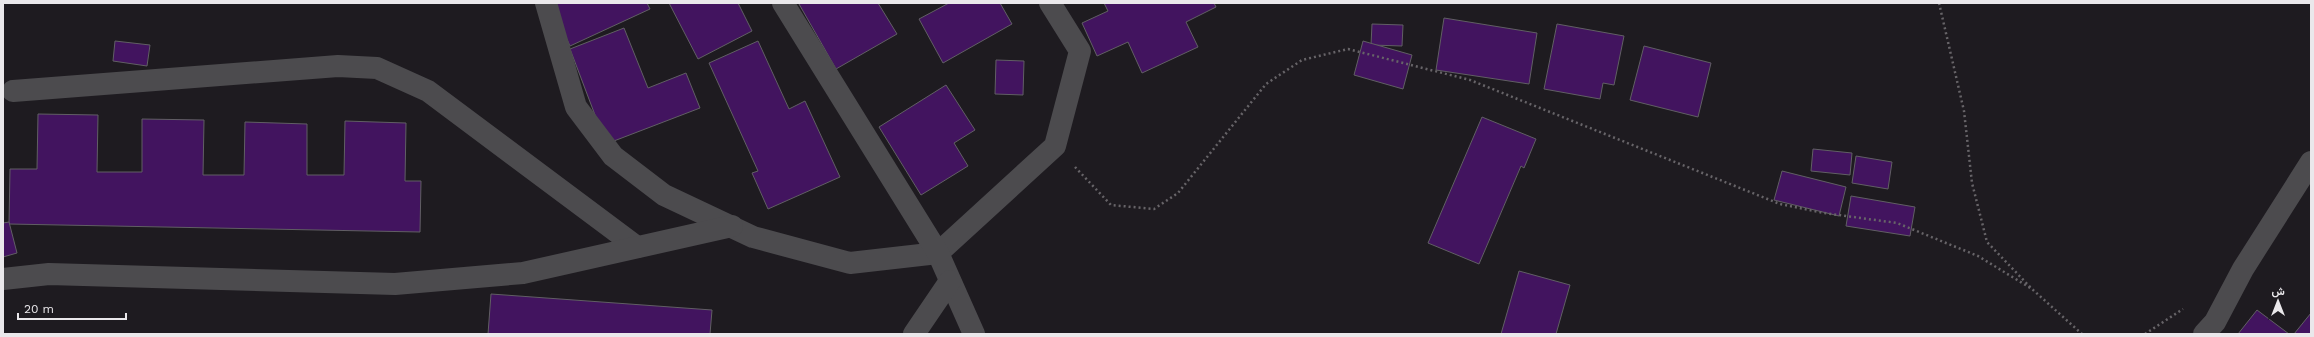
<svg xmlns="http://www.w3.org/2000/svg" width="2314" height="337" viewBox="0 0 2314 337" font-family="'Work Sans',Vazirmatn,sans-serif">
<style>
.building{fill:#42145f;stroke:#615f64}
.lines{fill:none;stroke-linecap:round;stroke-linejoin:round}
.path{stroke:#676468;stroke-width:2.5;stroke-dasharray:2 3;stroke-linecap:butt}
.minor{stroke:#4c4b4e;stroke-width:22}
</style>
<rect width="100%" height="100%" fill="#1e1b20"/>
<!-- building -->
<g class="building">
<polygon points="555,3 647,3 650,9 570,46 551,5"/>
<polygon points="669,3 738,3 752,31 698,59"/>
<polygon points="801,3 878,3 897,34 836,69 799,4"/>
<polygon points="949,3 1000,3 1012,24 943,63 919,19"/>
<polygon points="1104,3 1214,3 1216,7 1186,22 1198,47 1142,73 1128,42 1097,56 1082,23 1108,11"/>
<polygon points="1444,18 1537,33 1529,84 1436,70"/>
<polygon points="1372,24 1403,25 1402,46 1371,45"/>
<polygon points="1557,24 1624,36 1614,85 1603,83 1600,99 1544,89"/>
<polygon points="624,28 648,88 686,73 700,108 606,144 570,49"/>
<polygon points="115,41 150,45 147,66 113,61"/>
<polygon points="758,41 789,109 805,101 840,177 768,209 752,173 758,171 709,63"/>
<polygon points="1363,41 1412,55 1403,89 1354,75"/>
<polygon points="1644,46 1711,63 1698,117 1630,100"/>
<polygon points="996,60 1024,61 1023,95 995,94"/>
<polygon points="946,85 975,130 954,143 968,166 921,195 879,127"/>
<polygon points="38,114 98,115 97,172 142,172 142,119 204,120 203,175 244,175 245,122 307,124 307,175 344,175 345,121 406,123 405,181 421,181 420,232 9,224 10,169 37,169"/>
<polygon points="1482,117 1536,139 1524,168 1521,166 1479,264 1428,243"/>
<polygon points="1813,149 1852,153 1850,175 1811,171"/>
<polygon points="1856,156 1892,162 1888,189 1852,183"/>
<polygon points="1782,171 1846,187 1839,216 1774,200"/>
<polygon points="1851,196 1915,207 1910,236 1846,226"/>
<polygon points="9,222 17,253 3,257 3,223"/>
<polygon points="1519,271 1570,285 1556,334 1501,334"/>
<polygon points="491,294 712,310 710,334 488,334"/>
<polygon points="2257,310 2289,334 2238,334"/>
<polygon points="2311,313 2311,334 2294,334"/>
</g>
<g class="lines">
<!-- path -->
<g class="path">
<polyline points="1939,3 1964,111 1972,183 1987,242 2032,289 2082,334"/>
<polyline points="1075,167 1111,205 1154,209 1178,193 1266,84 1302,60 1348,49 1470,80 1780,204 1824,213 1897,223 1978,256 2032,289"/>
<polyline points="2145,334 2183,309"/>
</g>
<!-- minor -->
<g class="minor">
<polyline points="546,3 576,107 613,156 664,195 753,237 850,263 938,253 1055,146 1080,51 1050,3"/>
<polyline points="783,3 938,253 974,334"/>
<polyline points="13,91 338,66 377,68 428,91 637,247"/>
<polyline points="3,279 49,274 395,284 523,273 732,226"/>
<polyline points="914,334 950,281"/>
<polyline points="2204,334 2215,322 2243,269 2311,162"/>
</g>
</g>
<!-- border -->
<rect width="2314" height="337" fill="none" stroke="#eae8eb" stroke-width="8"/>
<!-- north arrow -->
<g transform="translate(2278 301)" stroke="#1e1b20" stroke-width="3" paint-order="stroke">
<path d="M0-3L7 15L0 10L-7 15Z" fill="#eae8eb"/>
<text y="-6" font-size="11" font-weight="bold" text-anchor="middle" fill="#eae8eb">ش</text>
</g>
<!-- scale -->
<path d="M18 313v6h108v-6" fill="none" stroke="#eae8eb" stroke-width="2"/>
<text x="24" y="313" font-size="12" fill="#eae8eb" stroke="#1e1b20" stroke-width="3" paint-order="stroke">20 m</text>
</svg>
